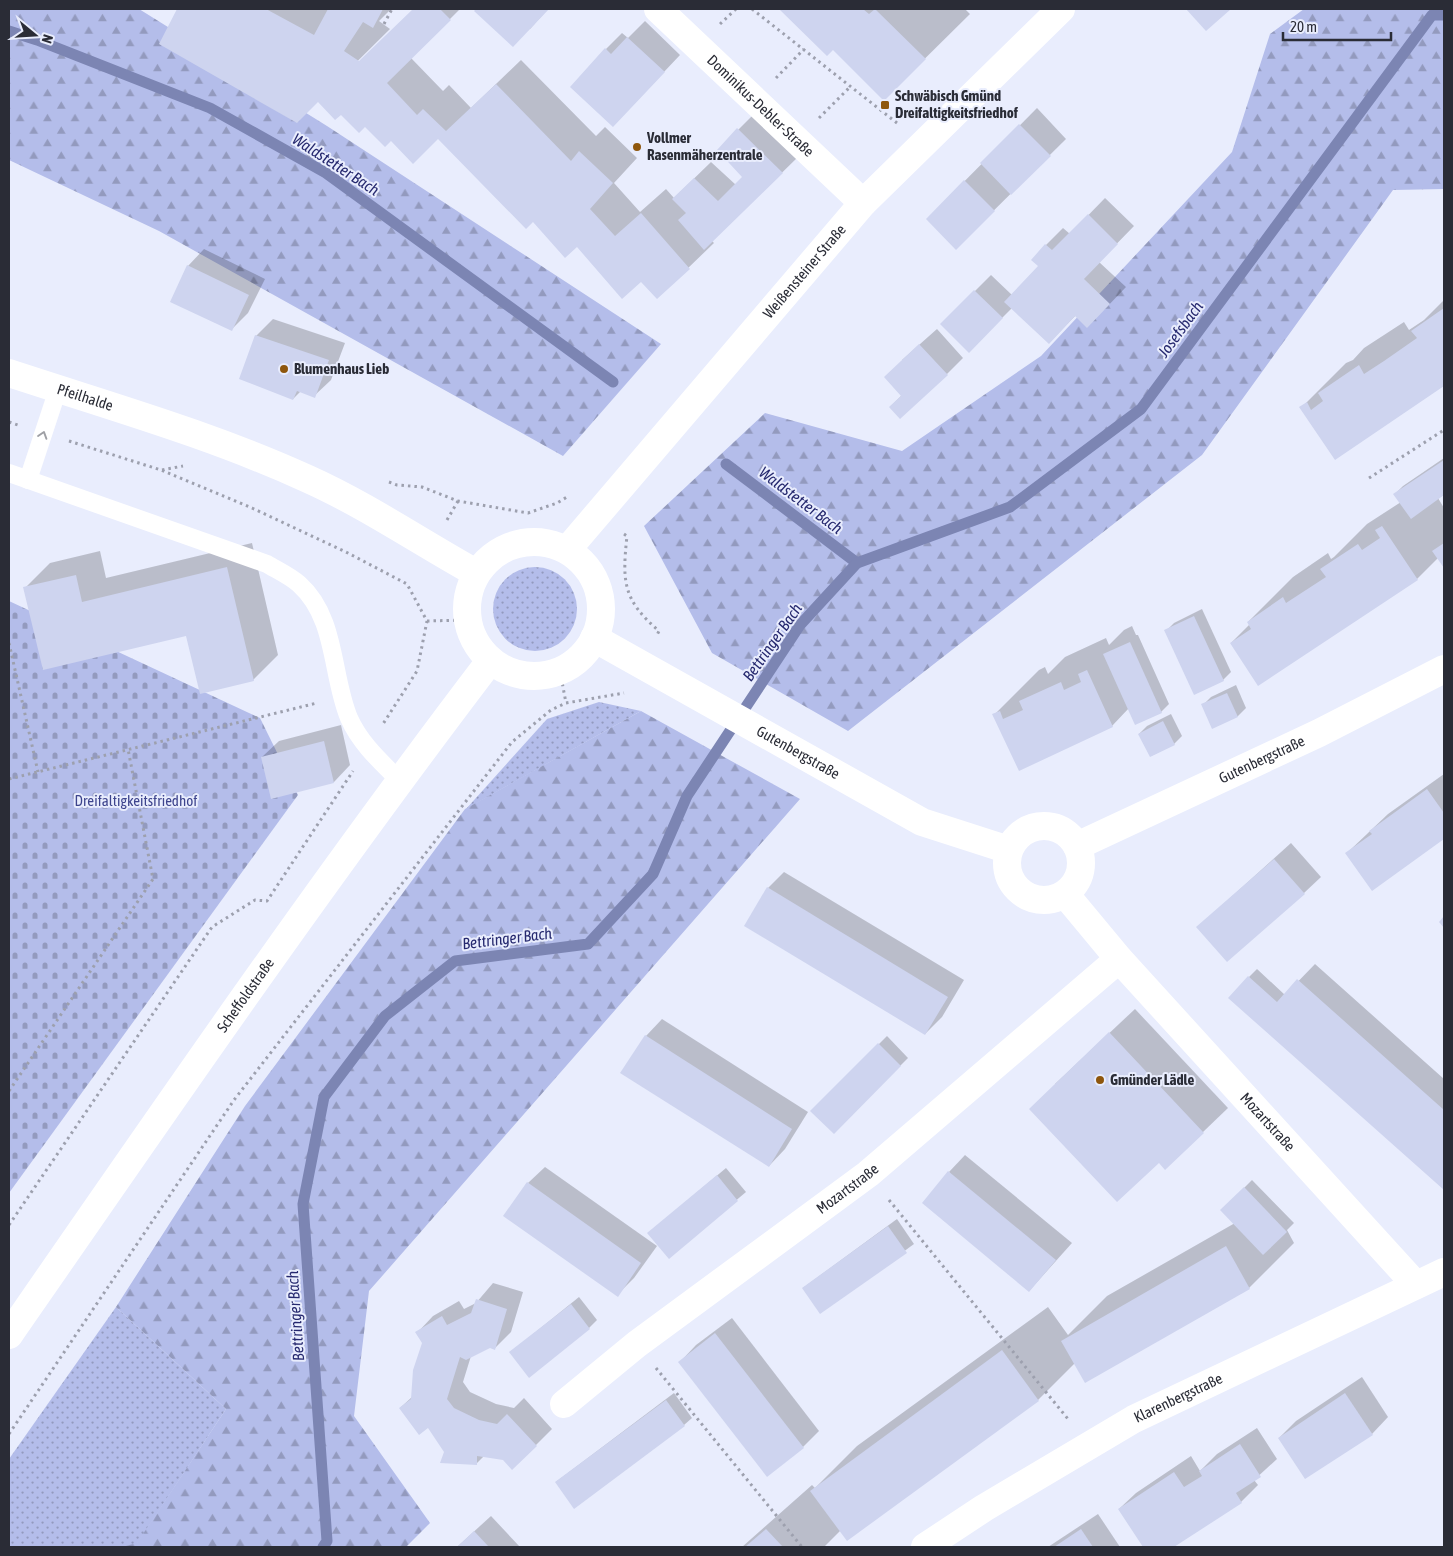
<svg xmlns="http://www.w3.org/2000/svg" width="1453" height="1556" viewBox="0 0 1453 1556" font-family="'Asap Condensed',sans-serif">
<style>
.grass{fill:url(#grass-dots)}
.forest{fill:url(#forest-firs)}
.cemetery{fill:url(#cemetery-stones)}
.shadow{fill:#0003}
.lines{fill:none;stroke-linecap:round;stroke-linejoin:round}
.stream{stroke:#7c85b3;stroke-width:11}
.building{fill:#ced4ef}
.path{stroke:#9da0ae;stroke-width:3;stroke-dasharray:2.5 4;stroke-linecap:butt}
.lane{stroke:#fff;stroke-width:18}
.street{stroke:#fff;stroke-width:28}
.secondary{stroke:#fff;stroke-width:28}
.oneway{stroke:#9fa0a5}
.poi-dot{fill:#8e560c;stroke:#e9edfd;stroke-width:2}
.labels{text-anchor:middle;stroke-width:4;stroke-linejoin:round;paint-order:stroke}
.poi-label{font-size:15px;font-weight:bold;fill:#2a2c36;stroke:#e9edfd;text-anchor:start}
.street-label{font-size:15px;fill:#2a2c36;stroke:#e9edfd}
.park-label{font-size:15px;fill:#3d448d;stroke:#e9edfd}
.water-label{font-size:16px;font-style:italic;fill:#26296f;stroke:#e9edfd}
</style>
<defs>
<pattern id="grass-dots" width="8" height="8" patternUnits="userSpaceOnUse" patternTransform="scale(1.25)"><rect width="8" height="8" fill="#b4bdea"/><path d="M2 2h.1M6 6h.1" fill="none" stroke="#939abe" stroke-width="1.8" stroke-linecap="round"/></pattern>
<pattern id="forest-firs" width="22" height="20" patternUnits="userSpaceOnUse" patternTransform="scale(1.25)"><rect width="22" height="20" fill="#b4bdea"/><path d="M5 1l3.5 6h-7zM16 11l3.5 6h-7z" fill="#939abe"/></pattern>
<pattern id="cemetery-stones" width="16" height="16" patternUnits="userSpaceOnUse" patternTransform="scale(1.25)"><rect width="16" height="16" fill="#b4bdea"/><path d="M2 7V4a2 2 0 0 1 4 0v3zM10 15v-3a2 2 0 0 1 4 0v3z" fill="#939abe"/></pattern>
</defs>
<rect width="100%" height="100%" fill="#e9edfd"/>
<!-- grass -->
<g class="grass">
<circle cx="535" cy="609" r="42"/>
<polygon points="599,702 641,711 466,809 547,719"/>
<polygon points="116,1307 226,1409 137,1544 122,1547 9,1547 9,1459"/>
</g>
<!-- forest -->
<g class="forest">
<polygon points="9,9 139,9 327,126 661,344 563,456 159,231 9,160"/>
<polygon points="1304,9 1444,9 1444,189 1393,190 1202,455 848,731 712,653 644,526 765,413 902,451 1041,356 1232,152 1270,34"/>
<polygon points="641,711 800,799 369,1291 354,1416 430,1523 406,1547 122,1547 137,1543 226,1409 116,1307 245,1106 465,809"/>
</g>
<!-- cemetery -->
<polygon class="cemetery" points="9,601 260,718 298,795 9,1193"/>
<!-- shadow -->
<g class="shadow">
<polygon points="178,9 391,9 379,21 390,29 296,122 161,43"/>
<polygon points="415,9 460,9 411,58 443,91 449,85 471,108 521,60 596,136 605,127 637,158 614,183 640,212 666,189 674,198 711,162 736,185 744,177 718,150 755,113 799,156 712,241 714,243 657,298 642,281 533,220 438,137 391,139 320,102"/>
<polygon points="477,9 548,9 530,29 475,11"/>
<polygon points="781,9 965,9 970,14 884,99 833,48 827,54"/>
<polygon points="645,21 680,55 629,109 606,49 622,33 628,38"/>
<polygon points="1037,108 1066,139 956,248 927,219"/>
<polygon points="1105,198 1134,226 1099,262 1126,287 1104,310 1076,315 1049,343 1012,308 969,351 942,324 991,275 1012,295 1039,266 1033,260 1046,245 1063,228 1070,234"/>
<polygon points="204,249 265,279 248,313 231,330 188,266"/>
<polygon points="1444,300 1444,384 1335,458 1301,408 1346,363 1353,360 1364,348 1404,322 1409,330 1424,320"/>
<polygon points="273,319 345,343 331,380 314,396 301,391 293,399 256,336"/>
<polygon points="937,329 963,358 947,374 890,407 902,395 902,360"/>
<polygon points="1444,458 1444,494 1438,498 1444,508 1444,566 1438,558 1417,579 1231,643 1250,624 1248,622 1293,577 1328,553 1331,559 1334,557 1367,524 1401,502 1395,494 1403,486"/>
<polygon points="252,543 278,655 253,680 187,634 25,588 50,563 100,551 106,578"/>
<polygon points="1202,609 1231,672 1223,680 1166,631 1174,623"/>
<polygon points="1132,626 1136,635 1138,635 1169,704 1161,712 1129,708 1112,726 1019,769 994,715 1039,670 1045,667 1048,674 1065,657 1106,638 1109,645 1124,630"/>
<polygon points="1236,685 1246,708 1238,716 1213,727 1203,705 1211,697"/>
<polygon points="1171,714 1182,736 1174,744 1151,756 1139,734 1147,726"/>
<polygon points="341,725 350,765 334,782 272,797 262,757 279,741"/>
<polygon points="1444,774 1444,837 1372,889 1347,853 1388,814"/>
<polygon points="1291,843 1321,877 1304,893 1198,927"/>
<polygon points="784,872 964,980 942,1017 925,1034 768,888"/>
<polygon points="1315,964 1444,1079 1444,1189 1258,1023 1249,977 1257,969 1285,995"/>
<polygon points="1135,1009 1228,1108 1203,1132 1159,1161 1055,1084"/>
<polygon points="662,1019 808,1112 785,1149 769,1166 646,1036"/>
<polygon points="887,1036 908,1058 834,1132 812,1111"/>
<polygon points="965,1155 1072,1243 1029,1291 949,1172"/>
<polygon points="545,1167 657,1246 634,1278 617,1295 528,1183"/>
<polygon points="726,1168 746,1192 669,1257 657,1226"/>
<polygon points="1252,1180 1294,1223 1287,1230 1294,1243 1249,1288 1075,1363 1038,1400 841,1530 824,1547 742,1547 812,1485 815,1488 857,1446 1048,1307 1068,1335 1107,1296 1235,1223 1222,1210"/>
<polygon points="897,1219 914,1244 821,1312 803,1288"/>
<polygon points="493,1283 523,1292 511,1332 494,1349 490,1347 471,1356 463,1382 470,1392 496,1404 514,1408 524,1398 552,1429 536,1445 504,1459 484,1456 477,1463 445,1451 428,1426 400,1408 412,1397 423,1343 417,1333 433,1316 459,1301 464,1309 476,1303"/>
<polygon points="579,1297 597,1320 589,1328 511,1352"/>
<polygon points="732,1318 819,1431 803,1447 680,1362 696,1345"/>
<polygon points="1362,1377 1388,1417 1372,1434 1279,1438 1296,1421"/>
<polygon points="674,1393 692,1418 684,1425 556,1482"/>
<polygon points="1257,1428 1277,1459 1254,1480 1258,1485 1241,1502 1172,1547 1145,1547 1119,1509 1136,1493 1191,1456 1200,1471 1217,1454"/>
<polygon points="1098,1514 1120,1547 1048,1547"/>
<polygon points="491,1516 520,1547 457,1547"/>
</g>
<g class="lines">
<!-- stream -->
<g class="stream">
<polyline points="9,31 37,40 210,108 326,173 613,382"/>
<polyline points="726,464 857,563"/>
<polyline points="323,1547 327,1541 303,1204 324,1097 385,1016 455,961 588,944 653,874 687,796 800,625 857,563 1010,507 1141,409 1432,15 1444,15"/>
</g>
</g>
<!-- building -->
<g class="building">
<polygon points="177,9 266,9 314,35 328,9 383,9 373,28 363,22 344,51 359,61 413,9 440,9 451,20 387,83 417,115 423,109 446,131 496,84 571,161 579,151 613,183 590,209 615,236 641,213 690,269 657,299 641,282 622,299 577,247 565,258 533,222 526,229 438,139 413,164 391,141 385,147 365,127 359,133 341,115 335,120 318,102 297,123 159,44"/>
<polygon points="476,9 549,9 513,47 474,11"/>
<polygon points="779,9 863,9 869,14 875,9 926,59 884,101 833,50 827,56"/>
<polygon points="1186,9 1231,9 1206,31"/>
<polygon points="627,37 665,72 613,127 570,87 605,48 611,54"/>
<polygon points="1019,124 1051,156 1011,195 980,163"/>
<polygon points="737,128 783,173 704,250 678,220 686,213 672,199 694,178 718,201 742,177 717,150"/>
<polygon points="964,180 995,211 956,250 926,219"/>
<polygon points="1088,214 1118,244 1084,279 1110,304 1087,328 1075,316 1049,344 1004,302 1038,266 1031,260 1045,244 1052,250"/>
<polygon points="187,265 249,295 232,331 170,302"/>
<polygon points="974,290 1003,318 969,353 940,324"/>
<polygon points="1444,308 1444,386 1335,460 1299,407 1307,402 1311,410 1323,401 1318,393 1359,365 1364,374 1384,361 1417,338 1411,331"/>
<polygon points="255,335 329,360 315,398 297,391 293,400 239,379"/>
<polygon points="919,344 948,375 900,419 889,407 901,396 884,377"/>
<polygon points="1444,460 1444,495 1411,519 1393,494"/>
<polygon points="1382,526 1418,580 1258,686 1230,643 1251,629 1247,622 1283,597 1286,603 1326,577 1320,569 1358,544 1362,550 1380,538 1375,530"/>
<polygon points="1444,543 1444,568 1432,551"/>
<polygon points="227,567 254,681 200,694 186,636 43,670 23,587 76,575 82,602"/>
<polygon points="1194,616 1224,681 1194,695 1164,630"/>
<polygon points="1130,642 1162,713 1135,725 1103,654"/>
<polygon points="1087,670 1113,727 1019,771 992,714 1000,711 1003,719 1023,710 1019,701 1061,682 1064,690 1081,682 1078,674"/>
<polygon points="1227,693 1238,717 1212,729 1201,704"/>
<polygon points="1163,721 1175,745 1150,757 1138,734"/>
<polygon points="324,741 334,783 271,799 261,757"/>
<polygon points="1427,789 1444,813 1444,839 1372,891 1345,853 1372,834 1369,831"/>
<polygon points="1274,859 1305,894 1227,962 1196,927"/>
<polygon points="767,887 948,997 925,1035 744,926"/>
<polygon points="1444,916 1444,928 1439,922"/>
<polygon points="1248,976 1277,1002 1297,979 1444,1110 1444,1190 1228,998"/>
<polygon points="1109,1032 1204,1133 1165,1170 1159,1163 1117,1202 1029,1109"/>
<polygon points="645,1035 792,1129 769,1167 620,1073"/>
<polygon points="878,1043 901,1066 834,1134 810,1111"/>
<polygon points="948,1171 1056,1260 1029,1292 922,1203"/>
<polygon points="717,1175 738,1201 669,1259 647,1233"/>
<polygon points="527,1182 641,1263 618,1297 503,1216"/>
<polygon points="1244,1187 1287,1232 1263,1255 1220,1210"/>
<polygon points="888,1226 907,1253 820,1314 802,1288"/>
<polygon points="1226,1246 1250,1289 1085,1383 1061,1341"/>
<polygon points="476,1299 507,1309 495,1350 490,1348 466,1360 460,1357 447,1399 454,1408 479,1420 497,1424 507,1414 537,1446 512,1470 503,1460 477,1456 477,1465 440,1463 444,1452 428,1428 419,1435 399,1408 411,1399 413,1370 422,1343 415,1332 442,1316 447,1325 471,1313"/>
<polygon points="571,1304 590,1329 529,1378 509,1352"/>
<polygon points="715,1333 804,1448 767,1477 678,1362"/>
<polygon points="1002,1350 1039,1401 847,1541 810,1491"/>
<polygon points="1345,1393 1373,1435 1305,1479 1278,1438"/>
<polygon points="666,1400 685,1426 574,1509 555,1482"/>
<polygon points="1240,1444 1261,1477 1236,1493 1242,1503 1174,1547 1143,1547 1118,1509 1174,1472 1184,1487 1202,1476 1199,1471"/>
<polygon points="766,1529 783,1547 745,1547"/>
<polygon points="1081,1529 1093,1547 1054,1547"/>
<polygon points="474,1531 489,1547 457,1547"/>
</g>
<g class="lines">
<!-- path -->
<g class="path">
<polyline points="752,9 897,123"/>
<polyline points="384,24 392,9"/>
<polyline points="720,24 736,9"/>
<polyline points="776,78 804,49"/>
<polyline points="819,118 851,86"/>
<polyline points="9,422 18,425"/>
<polyline points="69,441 161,470 252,508 346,552 407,584 427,621 417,671 383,724"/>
<polyline points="162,470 183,466"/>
<polyline points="1369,478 1444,430"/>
<polyline points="389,482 397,485 422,487 458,501 528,513 557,503 567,497"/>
<polyline points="447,520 458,501"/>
<path d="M 624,534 L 627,536 C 622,582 623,600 659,631 L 657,635"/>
<polyline points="427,621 467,620"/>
<polyline points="9,643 38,772"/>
<polyline points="560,671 566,703"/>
<polyline points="9,779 317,703"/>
<polyline points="9,1091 153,879 128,749"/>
<polyline points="889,1200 1068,1419"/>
<polyline points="9,1225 212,927 255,900 267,901 353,771"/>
<polyline points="656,1368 802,1547"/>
<polyline points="9,1434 234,1100 512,742 551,710 566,703 624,693"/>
</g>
<!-- lane -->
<g class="lane">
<path d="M 9,473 L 267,564 C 277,570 290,576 299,584 C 337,618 331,675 349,718 C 360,743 380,761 399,780"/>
<polyline points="28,480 58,389"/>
</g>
<!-- street -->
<g class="street">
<path id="s1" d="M 658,9 L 863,203"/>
<path id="s2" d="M 594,638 L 922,822 L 1009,850"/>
<circle cx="1044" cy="863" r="37"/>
<path id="s3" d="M 1077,846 L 1319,733 L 1444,669"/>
<path id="s4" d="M 1065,894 L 1119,959 L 1416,1285"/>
<path id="s5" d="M 564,1404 L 637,1344 L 868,1174 L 1119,959"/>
<path id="s6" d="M 925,1547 L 984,1508 L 1134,1419 L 1444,1272"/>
</g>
<!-- secondary -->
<g class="secondary">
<path id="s7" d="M 9,373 C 109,406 212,435 308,479 C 366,505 420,542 476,573"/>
<circle cx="534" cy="609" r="67"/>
<path id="s8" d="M 567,550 L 863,203 L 1061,9"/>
<path id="s9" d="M 9,1335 C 166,1108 323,880 490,661"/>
</g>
</g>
<!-- one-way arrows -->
<defs><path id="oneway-chevron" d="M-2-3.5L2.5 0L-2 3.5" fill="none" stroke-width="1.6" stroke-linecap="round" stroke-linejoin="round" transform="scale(1.25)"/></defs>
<use class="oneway" href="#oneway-chevron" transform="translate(43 435) rotate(-72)"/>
<!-- markers -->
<g class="poi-dot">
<rect x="880" y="100" width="10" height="10" rx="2.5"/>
<circle cx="637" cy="147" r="5"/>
<circle cx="284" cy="369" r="5"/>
<circle cx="1100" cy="1080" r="5"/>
</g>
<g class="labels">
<!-- poi labels -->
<g class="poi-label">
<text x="895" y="101">Schwäbisch Gmünd<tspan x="895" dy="17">Dreifaltigkeitsfriedhof</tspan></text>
<text x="647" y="143">Vollmer<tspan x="647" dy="17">Rasenmäherzentrale</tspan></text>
<text x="294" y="374">Blumenhaus Lieb</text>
<text x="1110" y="1085">Gmünder Lädle</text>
</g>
<!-- street labels -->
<g class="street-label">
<text dy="5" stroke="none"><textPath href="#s1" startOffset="141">Dominikus-Debler-Straße</textPath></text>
<text dy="5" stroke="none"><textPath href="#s8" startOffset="366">Weißensteiner Straße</textPath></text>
<text dy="5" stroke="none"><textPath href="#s7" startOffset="80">Pfeilhalde</textPath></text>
<text dy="5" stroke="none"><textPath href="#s2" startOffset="234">Gutenbergstraße</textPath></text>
<text dy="5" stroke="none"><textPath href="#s3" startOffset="204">Gutenbergstraße</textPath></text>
<text dy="5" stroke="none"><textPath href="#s9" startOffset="414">Scheffoldstraße</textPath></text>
<text dy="5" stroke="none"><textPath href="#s4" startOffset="305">Mozartstraße</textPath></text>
<text dy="5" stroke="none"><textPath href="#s5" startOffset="356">Mozartstraße</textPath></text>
<text dy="5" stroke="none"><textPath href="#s6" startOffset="294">Klarenbergstraße</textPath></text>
</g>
<!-- park labels -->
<g class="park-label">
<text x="136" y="806">Dreifaltigkeitsfriedhof</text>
</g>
<!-- water labels -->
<g class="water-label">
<text transform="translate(336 164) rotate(33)" y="6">Waldstetter Bach</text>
<text transform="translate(1180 329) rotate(-54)" y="6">Josefsbach</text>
<text transform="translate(801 500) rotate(37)" y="6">Waldstetter Bach</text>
<text transform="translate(772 642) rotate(-55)" y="6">Bettringer Bach</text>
<text transform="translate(507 938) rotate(-7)" y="6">Bettringer Bach</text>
<text transform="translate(295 1316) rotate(-94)" y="6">Bettringer Bach</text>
</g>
</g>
<!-- border -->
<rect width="1453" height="1556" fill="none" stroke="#2a2c36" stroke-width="20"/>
<!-- north arrow -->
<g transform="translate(35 35) rotate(108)" stroke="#e9edfd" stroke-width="4" paint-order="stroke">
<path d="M0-4L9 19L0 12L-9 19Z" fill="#2a2c36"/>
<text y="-8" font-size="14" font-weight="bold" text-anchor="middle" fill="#2a2c36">N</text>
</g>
<!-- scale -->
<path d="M1283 32v8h108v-8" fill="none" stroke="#2a2c36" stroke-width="2.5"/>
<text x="1290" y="32" font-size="15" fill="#2a2c36" stroke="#e9edfd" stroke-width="4" paint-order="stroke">20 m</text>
</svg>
